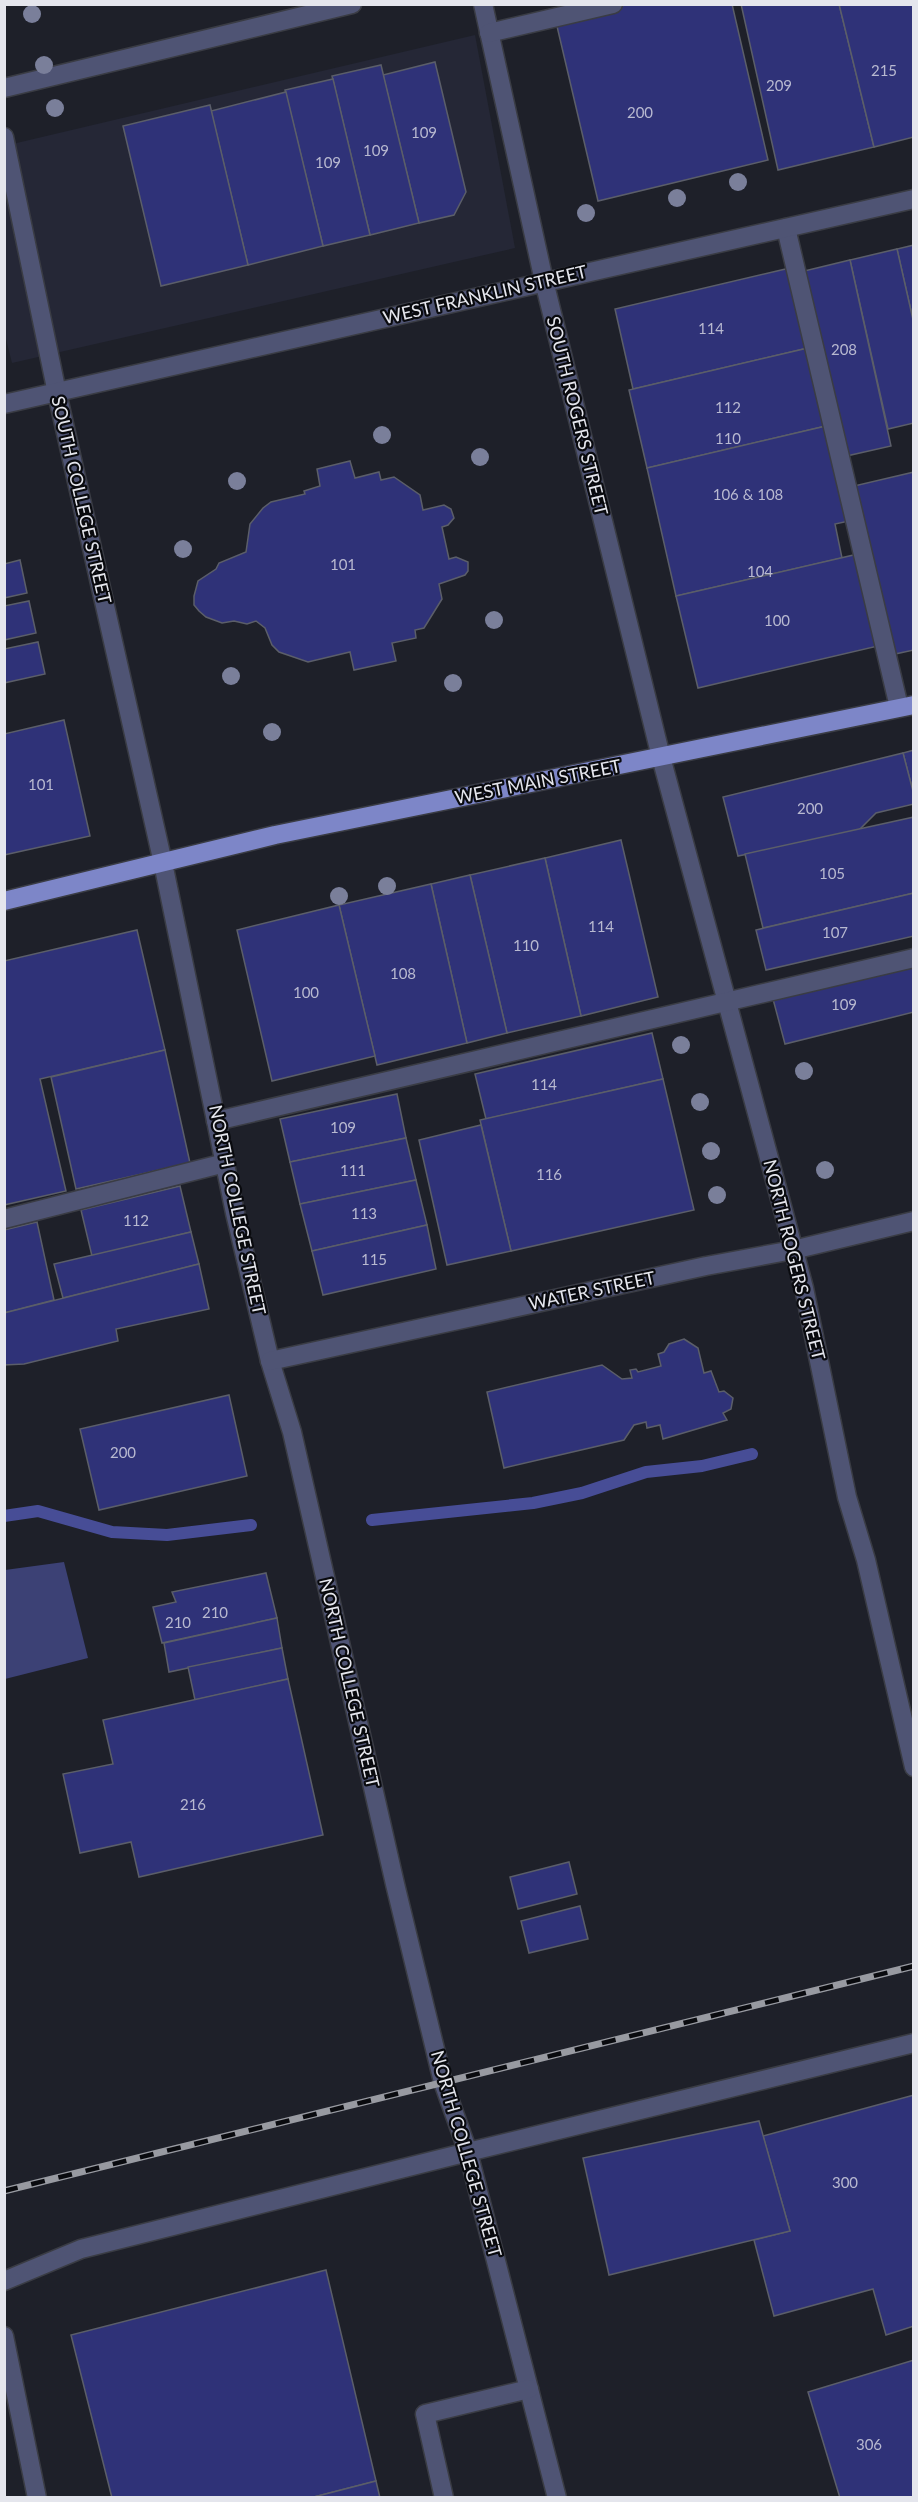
<svg xmlns="http://www.w3.org/2000/svg" width="918" height="2502" viewBox="0 0 918 2502" font-family="Lato,sans-serif">
<style>
.built{fill:#252736}
.green{fill:#3c4175}
.lines{fill:none;stroke-linecap:round;stroke-linejoin:round}
.stream{stroke:#474d96;stroke-width:12}
.building{fill:#2f3278;stroke:#5b5e69;stroke-width:1.5}
.minor-casing{stroke:#3a3c44;stroke-width:21}
.major-casing{stroke:#3a3c44;stroke-width:21}
.minor{stroke:#4f5474;stroke-width:18}
.major{stroke:#7d86c8;stroke-width:18}
.rail-casing{stroke:#989aa1;stroke-width:7}
.rail{stroke:#090a0e;stroke-width:4.5;stroke-dasharray:14;stroke-linecap:butt}
.tree{fill:#7a7f9a}
.labels{text-anchor:middle;stroke-width:4.5;stroke-linejoin:round;paint-order:stroke}
.number-label{font-size:15px;fill:#b8b9d0}
.street-label{font-size:18px;fill:#e5e6ed;stroke:#090a0e}
</style>
<rect width="100%" height="100%" fill="#1e2029"/>
<!-- built -->
<polygon class="built" points="475,35 515,248 12,363 4,331 4,146"/>
<!-- green -->
<polygon class="green" points="64,1562 88,1658 5,1679 5,1570"/>
<g class="lines">
<!-- stream -->
<g class="stream">
<polyline points="4,1516 38,1511 112,1532 167,1535 251,1525"/>
<polyline points="372,1520 533,1503 582,1493 646,1472 702,1466 752,1454"/>
</g>
</g>
<!-- building -->
<g class="building">
<polygon points="629,4 732,4 768,160 598,201 556,22"/>
<polygon points="741,4 839,4 874,147 778,170"/>
<polygon points="839,4 914,4 914,137 874,147"/>
<polygon points="435,62 466,192 454,215 419,223 383,75"/>
<polygon points="381,65 419,223 370,235 332,76"/>
<polygon points="333,79 370,235 323,246 285,90"/>
<polygon points="286,92 323,246 248,265 211,111"/>
<polygon points="210,105 248,265 161,286 123,126"/>
<polygon points="914,245 914,324 897,249"/>
<polygon points="897,249 914,324 914,423 888,429 850,260"/>
<polygon points="850,260 891,446 842,457 800,272"/>
<polygon points="790,268 808,348 633,389 615,309"/>
<polygon points="808,348 826,426 647,468 629,390"/>
<polygon points="826,426 849,521 835,524 842,558 676,596 647,468"/>
<polygon points="350,461 355,478 379,472 381,480 394,477 420,495 423,510 444,505 451,509 454,518 448,525 442,527 449,559 456,557 468,562 468,571 465,575 439,584 442,599 424,628 415,630 416,638 392,643 396,661 354,670 350,652 308,662 279,652 272,645 265,628 256,621 247,624 234,621 222,623 206,617 199,611 194,605 194,596 198,581 216,569 219,563 246,552 250,524 263,508 271,502 305,494 304,491 320,486 317,469"/>
<polygon points="914,472 914,650 895,654 854,486"/>
<polygon points="858,554 878,646 698,688 676,596"/>
<polygon points="20,560 27,593 4,598 4,564"/>
<polygon points="29,601 36,633 4,640 4,606"/>
<polygon points="38,642 45,674 4,683 4,649"/>
<polygon points="64,720 90,836 4,855 4,734"/>
<polygon points="914,750 914,795 903,753"/>
<polygon points="903,753 914,795 914,804 876,813 858,831 738,856 723,797"/>
<polygon points="914,817 914,893 763,928 745,854"/>
<polygon points="621,840 658,997 581,1016 545,858"/>
<polygon points="545,858 581,1016 507,1033 470,875"/>
<polygon points="470,875 507,1033 467,1043 431,884"/>
<polygon points="431,884 467,1043 377,1065 339,905"/>
<polygon points="914,893 914,936 766,970 756,930"/>
<polygon points="339,905 375,1056 272,1081 237,930"/>
<polygon points="137,930 165,1050 40,1079 66,1191 4,1205 4,961"/>
<polygon points="914,964 914,1012 785,1044 773,999"/>
<polygon points="652,1033 663,1079 486,1119 475,1074"/>
<polygon points="165,1050 190,1163 76,1189 51,1077"/>
<polygon points="663,1079 694,1210 511,1251 480,1120"/>
<polygon points="397,1094 406,1138 290,1162 280,1119"/>
<polygon points="481,1125 511,1251 447,1265 419,1140"/>
<polygon points="406,1138 416,1180 300,1204 290,1162"/>
<polygon points="416,1180 427,1225 312,1251 300,1204"/>
<polygon points="180,1186 191,1232 92,1256 81,1210"/>
<polygon points="37,1222 54,1300 4,1313 4,1230"/>
<polygon points="427,1225 436,1269 323,1295 312,1251"/>
<polygon points="191,1232 199,1264 63,1298 54,1264"/>
<polygon points="199,1264 209,1309 116,1329 118,1341 24,1364 4,1365 4,1313"/>
<polygon points="684,1339 698,1348 704,1373 711,1371 719,1392 724,1391 733,1398 731,1409 723,1413 727,1420 663,1439 660,1425 647,1428 646,1422 634,1425 624,1440 504,1468 487,1392 602,1365 622,1379 632,1378 630,1370 636,1369 638,1372 661,1366 658,1354 664,1352 669,1344"/>
<polygon points="229,1395 247,1476 99,1510 80,1429"/>
<polygon points="266,1573 277,1618 162,1643 153,1607 176,1602 172,1592"/>
<polygon points="277,1618 282,1648 169,1672 164,1643"/>
<polygon points="282,1648 288,1679 195,1700 188,1667"/>
<polygon points="288,1679 323,1835 139,1877 131,1842 80,1853 63,1774 113,1764 103,1720"/>
<polygon points="569,1862 577,1894 518,1909 510,1877"/>
<polygon points="580,1906 588,1939 529,1953 521,1921"/>
<polygon points="914,2095 914,2326 886,2335 873,2289 774,2316 754,2240 790,2231 763,2136"/>
<polygon points="759,2121 790,2231 609,2275 583,2158"/>
<polygon points="326,2270 376,2481 310,2498 112,2498 71,2335"/>
<polygon points="914,2360 914,2498 840,2498 808,2392"/>
<polygon points="376,2481 380,2498 310,2498"/>
</g>
<g class="lines">
<defs>
<g id="minor">
<polyline points="483,4 544,281 661,757 804,1288 847,1497 866,1560 914,1767"/>
<polyline points="489,33 613,4"/>
<polyline points="4,88 352,4"/>
<polyline points="4,137 57,393 163,863 235,1213 270,1361 292,1432 395,1884 443,2082 468,2152 557,2498"/>
<polyline points="786,228 899,707"/>
<polyline points="4,404 914,199"/>
<polyline points="216,1121 914,958"/>
<polyline points="4,1219 225,1163"/>
<polyline points="270,1361 706,1266 793,1250 914,1221"/>
<polyline points="4,2281 81,2249 468,2152 914,2043"/>
<polyline points="4,2336 37,2498"/>
<polyline points="444,2498 425,2414 529,2389"/>
</g>
<polyline id="major" points="4,901 275,835 914,705"/>
</defs>
<!-- minor casing -->
<use href="#minor" class="minor-casing"/>
<!-- major casing -->
<use href="#major" class="major-casing"/>
<!-- minor -->
<use href="#minor" class="minor"/>
<!-- major -->
<use href="#major" class="major"/>
<defs>
<polyline id="rail" points="4,2191 914,1966"/>
</defs>
<!-- rail casing -->
<use href="#rail" class="rail-casing"/>
<!-- rail -->
<use href="#rail" class="rail"/>
</g>
<!-- trees -->
<g class="tree">
<circle cx="32" cy="14" r="9"/>
<circle cx="44" cy="65" r="9"/>
<circle cx="55" cy="108" r="9"/>
<circle cx="738" cy="182" r="9"/>
<circle cx="677" cy="198" r="9"/>
<circle cx="586" cy="213" r="9"/>
<circle cx="382" cy="435" r="9"/>
<circle cx="480" cy="457" r="9"/>
<circle cx="237" cy="481" r="9"/>
<circle cx="183" cy="549" r="9"/>
<circle cx="494" cy="620" r="9"/>
<circle cx="231" cy="676" r="9"/>
<circle cx="453" cy="683" r="9"/>
<circle cx="272" cy="732" r="9"/>
<circle cx="387" cy="886" r="9"/>
<circle cx="339" cy="896" r="9"/>
<circle cx="681" cy="1045" r="9"/>
<circle cx="804" cy="1071" r="9"/>
<circle cx="700" cy="1102" r="9"/>
<circle cx="711" cy="1151" r="9"/>
<circle cx="825" cy="1170" r="9"/>
<circle cx="717" cy="1195" r="9"/>
</g>
<g class="labels">
<!-- number labels -->
<g class="number-label">
<text x="884" y="76">215</text>
<text x="779" y="91">209</text>
<text x="640" y="118">200</text>
<text x="424" y="138">109</text>
<text x="376" y="156">109</text>
<text x="328" y="168">109</text>
<text x="711" y="334">114</text>
<text x="844" y="355">208</text>
<text x="728" y="413">112</text>
<text x="728" y="444">110</text>
<text x="748" y="500">106 &amp; 108</text>
<text x="343" y="570">101</text>
<text x="760" y="577">104</text>
<text x="777" y="626">100</text>
<text x="41" y="790">101</text>
<text x="810" y="814">200</text>
<text x="832" y="879">105</text>
<text x="601" y="932">114</text>
<text x="835" y="938">107</text>
<text x="526" y="951">110</text>
<text x="403" y="979">108</text>
<text x="306" y="998">100</text>
<text x="844" y="1010">109</text>
<text x="544" y="1090">114</text>
<text x="343" y="1133">109</text>
<text x="353" y="1176">111</text>
<text x="549" y="1180">116</text>
<text x="364" y="1219">113</text>
<text x="136" y="1226">112</text>
<text x="374" y="1265">115</text>
<text x="123" y="1458">200</text>
<text x="215" y="1618">210</text>
<text x="178" y="1628">210</text>
<text x="193" y="1810">216</text>
<text x="845" y="2188">300</text>
<text x="869" y="2450">306</text>
</g>
<!-- street labels -->
<g class="street-label">
<text transform="translate(485 295) rotate(-13)" y="6">WEST FRANKLIN STREET</text>
<text transform="translate(577 416) rotate(76)" y="6">SOUTH ROGERS STREET</text>
<text transform="translate(81 500) rotate(77)" y="6">SOUTH COLLEGE STREET</text>
<text transform="translate(538 782) rotate(-11)" y="6">WEST MAIN STREET</text>
<text transform="translate(237 1210) rotate(78)" y="6">NORTH COLLEGE STREET</text>
<text transform="translate(794 1260) rotate(76)" y="6">NORTH ROGERS STREET</text>
<text transform="translate(592 1291) rotate(-12)" y="6">WATER STREET</text>
<text transform="translate(349 1683) rotate(77)" y="6">NORTH COLLEGE STREET</text>
<text transform="translate(466 2154) rotate(74)" y="6">NORTH COLLEGE STREET</text>
</g>
</g>
<!-- border -->
<rect width="918" height="2502" fill="none" stroke="#e5e6ed" stroke-width="12"/>
</svg>
